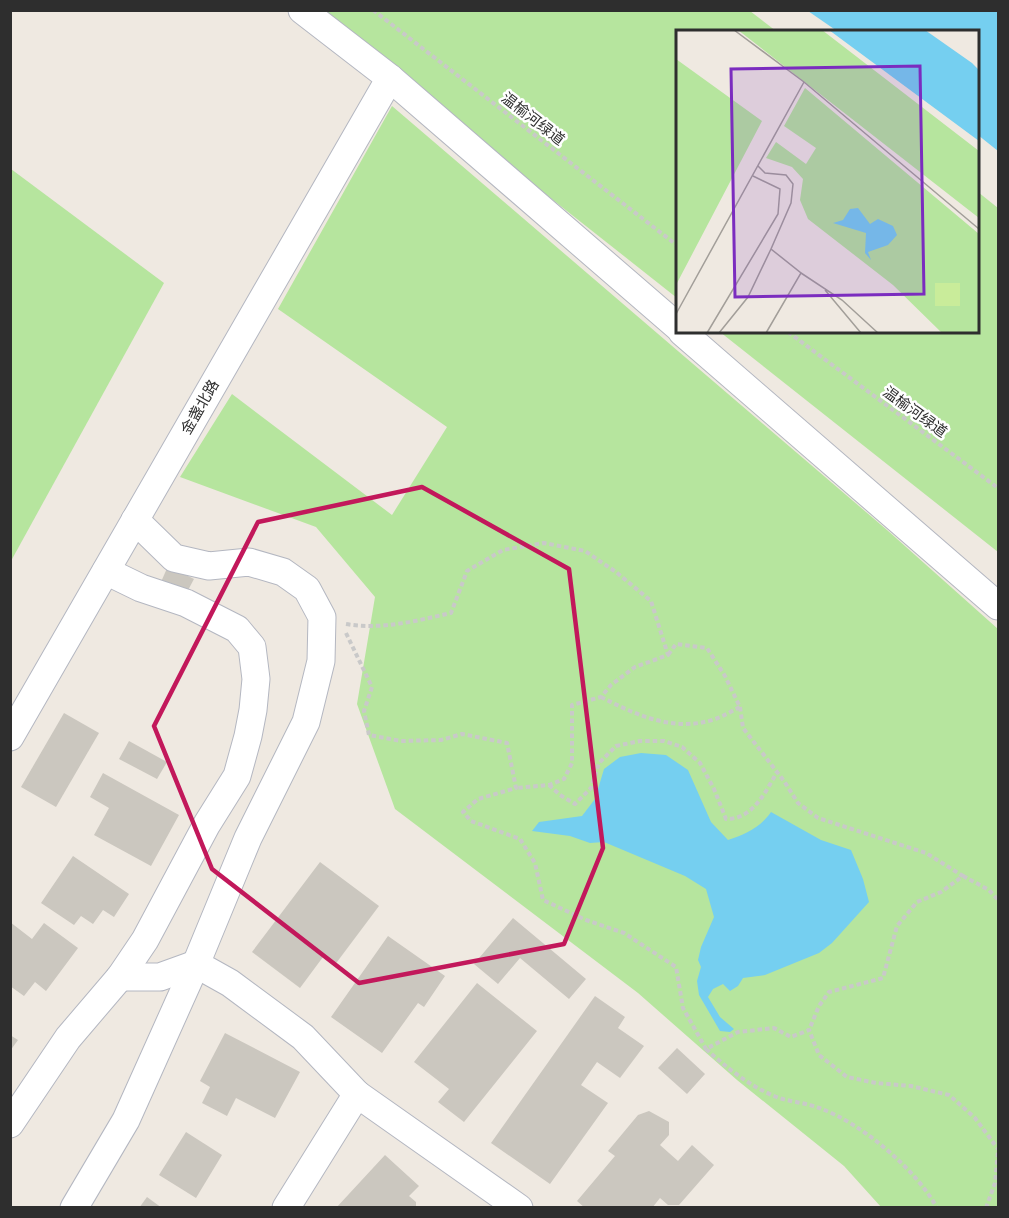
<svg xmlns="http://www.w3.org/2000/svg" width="1009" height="1218" viewBox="0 0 1009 1218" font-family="'Archivo Narrow','Noto Sans SC',sans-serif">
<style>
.green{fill:#b6e59e}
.water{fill:#75cff0}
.building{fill:#cbc7bf}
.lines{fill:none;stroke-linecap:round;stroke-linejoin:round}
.minor-casing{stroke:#b4b7c1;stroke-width:29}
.path{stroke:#c9c9c9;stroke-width:4;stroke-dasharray:4.5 3;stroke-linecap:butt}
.minor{stroke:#fff;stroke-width:27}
.marked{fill:none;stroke:#c2185b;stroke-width:4.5;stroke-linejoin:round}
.labels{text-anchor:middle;stroke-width:5;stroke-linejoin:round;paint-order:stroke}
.street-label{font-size:15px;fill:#2e2e2e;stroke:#fff}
.inset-road{fill:none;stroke:#a29e99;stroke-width:1.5}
.view{fill:#7b2cbf;fill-opacity:0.15;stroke:#7b2cbf;stroke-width:3}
.inset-edge{fill:none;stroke:#2e2e2e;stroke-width:3}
</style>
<rect width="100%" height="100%" fill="#efe9e1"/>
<!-- green -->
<g class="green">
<polygon points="314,11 750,11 776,31 678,32 677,298"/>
<polygon points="392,106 887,530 998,629 998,1207 881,1207 844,1166 737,1080 638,993 395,809 357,704 375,597 316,527 180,477 232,394 392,515 447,427 278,309"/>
<polygon points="11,169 164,283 11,561"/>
<polygon points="978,192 998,208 998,552 720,332 978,332"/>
</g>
<!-- water -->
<g class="water">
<polygon points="808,11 998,11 998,151 978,135 978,32 837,31"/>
<path d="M 641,753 L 666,755 L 688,770 L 711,822 L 728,840 C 745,834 760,828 771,812 L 821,840 L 851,850 L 863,879 L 869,902 L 832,943 L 819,953 L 765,975 L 743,978 L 738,986 L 730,991 L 723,984 L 713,989 L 708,997 L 720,1017 L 734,1029 L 730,1032 L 720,1031 L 699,995 L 697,981 L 701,967 L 698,960 L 701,947 L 714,917 L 706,889 L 685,876 L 604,842 L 590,843 L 570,836 L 532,831 L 539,822 L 582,816 L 595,799 L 604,769 L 620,757 Z"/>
</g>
<!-- building -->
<g class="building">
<polygon points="168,566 194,579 186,594 161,582"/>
<polygon points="64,713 99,733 56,807 21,787"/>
<polygon points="129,741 167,762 157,779 119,759"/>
<polygon points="103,773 179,815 151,866 94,835 109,808 90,797"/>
<polygon points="73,856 129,894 114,917 103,910 93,924 81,916 74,925 41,903"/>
<polygon points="320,862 379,906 334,966 323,957 300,988 252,952"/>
<polygon points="513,918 586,979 569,999 520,958 498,984 474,964"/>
<polygon points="10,922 32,939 44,923 78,948 46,991 35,982 24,996 10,986"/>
<polygon points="388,936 445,976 424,1007 418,1003 382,1053 331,1017"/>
<polygon points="477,983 537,1031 464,1122 438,1102 449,1089 414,1062"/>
<polygon points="595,996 625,1017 618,1028 644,1046 620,1078 597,1062 581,1085 608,1103 550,1184 491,1143"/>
<polygon points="225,1033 300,1072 275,1118 236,1098 227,1116 202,1103 210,1087 200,1081"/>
<polygon points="10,1035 18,1040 10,1051"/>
<polygon points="677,1048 705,1074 687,1094 658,1068"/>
<polygon points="649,1111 669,1122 669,1135 660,1145 678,1161 692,1145 714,1165 679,1205 668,1205 660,1198 652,1208 585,1208 577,1201 615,1156 608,1151 638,1115"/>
<polygon points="186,1132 222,1155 196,1198 159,1175"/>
<polygon points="385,1155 419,1186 409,1196 416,1202 416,1208 336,1208"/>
<polygon points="147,1197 162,1208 139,1208"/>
</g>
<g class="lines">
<defs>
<g id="minor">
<polyline points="302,10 390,78 678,327"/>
<polyline points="682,332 998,606"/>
<polyline points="135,520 174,558 209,566 249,562 283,572 307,589 322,617 321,661 306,722 248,838 196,964 230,983 303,1037 357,1094 286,1208"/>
<polyline points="10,737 390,78"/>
<polyline points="120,977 160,977 196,964"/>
<polyline points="357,1094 519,1208"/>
<polyline points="10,1124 68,1038 120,977 145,940 207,824 237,776 248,736 253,710 256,679 252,647 237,629 186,603 141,588 106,571"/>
<polyline points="74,1208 126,1120 196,964"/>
</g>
</defs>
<!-- minor casing -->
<use href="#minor" class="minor-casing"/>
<!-- path -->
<g class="path">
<polyline points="373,10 678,246"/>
<polyline points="788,332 998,488"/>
<path d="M 346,624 C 381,630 416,621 451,613 L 467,571 L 503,550 L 544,543 L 585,551 L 616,572 L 651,601 L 668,655 L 635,667 L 611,685 L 601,697 L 572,705 L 572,763 L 564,779 L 549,785 L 516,788"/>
<polyline points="346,633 372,687 364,711 369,735 401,741 441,740 462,734 507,743 516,788 478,799 463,812 471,821 520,839 535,863 543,900 586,920 624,933 676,967 683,1008 706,1049 738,1032 774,1028 791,1037 809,1030 819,1055 847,1077 876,1083 911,1086 949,1095 975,1118 998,1149"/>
<path d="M 601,697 C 636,715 675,733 715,719 C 724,716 732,711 740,707 L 725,676 L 707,648 L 676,644 L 668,655"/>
<polyline points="740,707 743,728 784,781 798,803 818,818 926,853 963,876 941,892 917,902 897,926 883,978 829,992 819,1006 809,1030"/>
<path d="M 549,785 L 560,795 L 575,804 L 591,788 L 599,763 L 616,746 L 640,741 L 664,741 L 682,747 L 700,763 L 714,789 L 726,819 C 753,819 765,793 777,772"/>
<polyline points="963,876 989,890 998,900"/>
<path d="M 706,1049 C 726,1067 748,1085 774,1096 C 788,1102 804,1102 819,1108 C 860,1122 916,1169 937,1208"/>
<polyline points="986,1208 995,1183 998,1151"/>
</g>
<!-- minor -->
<use href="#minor" class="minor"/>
</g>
<!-- marked area -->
<path class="marked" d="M 422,487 L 569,569 L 603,848 L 564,944 L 359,983 L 212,869 L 154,726 L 258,522 Z"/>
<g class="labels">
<!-- street labels -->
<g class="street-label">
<text transform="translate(533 119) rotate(38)" y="5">温榆河绿道</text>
<text transform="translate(200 407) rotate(-60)" y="5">金盏北路</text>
<text transform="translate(915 412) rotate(36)" y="5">温榆河绿道</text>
</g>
</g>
<!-- overview -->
<g transform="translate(676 30)">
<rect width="303" height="303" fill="#efe9e1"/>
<path d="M 62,0 L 146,0 L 303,121 L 303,188 ZM 0,29 L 86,91 L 0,255 ZM 129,58 L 303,204 L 303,303 L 266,303 L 217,255 L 132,189 L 124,170 L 127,149 L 116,137 L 90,128 L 100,112 L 130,134 L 140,118 L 108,96 Z" fill="#b6e59e"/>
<path d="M 259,253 L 284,253 L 284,276 L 259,276 Z" fill="#c9ec9a"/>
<path d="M 153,0 L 249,0 L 296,33 L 303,40 L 303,111 ZM 182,178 L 194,194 L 202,189 L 217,196 L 221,205 L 212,215 L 192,222 L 195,230 L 189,223 L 190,203 L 157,193 L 167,190 L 174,179 Z" fill="#75cff0"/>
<path class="inset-road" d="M 58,0 L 128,52 L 303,199M 82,136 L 89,143 L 110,145 L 117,154 L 115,173 L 95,219 L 125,243 L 90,303M 125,243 L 166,270 L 202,303M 149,260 L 185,303M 0,284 L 128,52M 31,303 L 102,184 L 104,159 L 77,146M 43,303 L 72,267 L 95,219"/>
<path class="view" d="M 244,36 L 248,264 L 59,267 L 55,39 Z"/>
<rect width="303" height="303" class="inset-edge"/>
</g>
<!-- border -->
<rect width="1009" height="1218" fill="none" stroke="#2e2e2e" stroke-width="24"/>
</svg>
